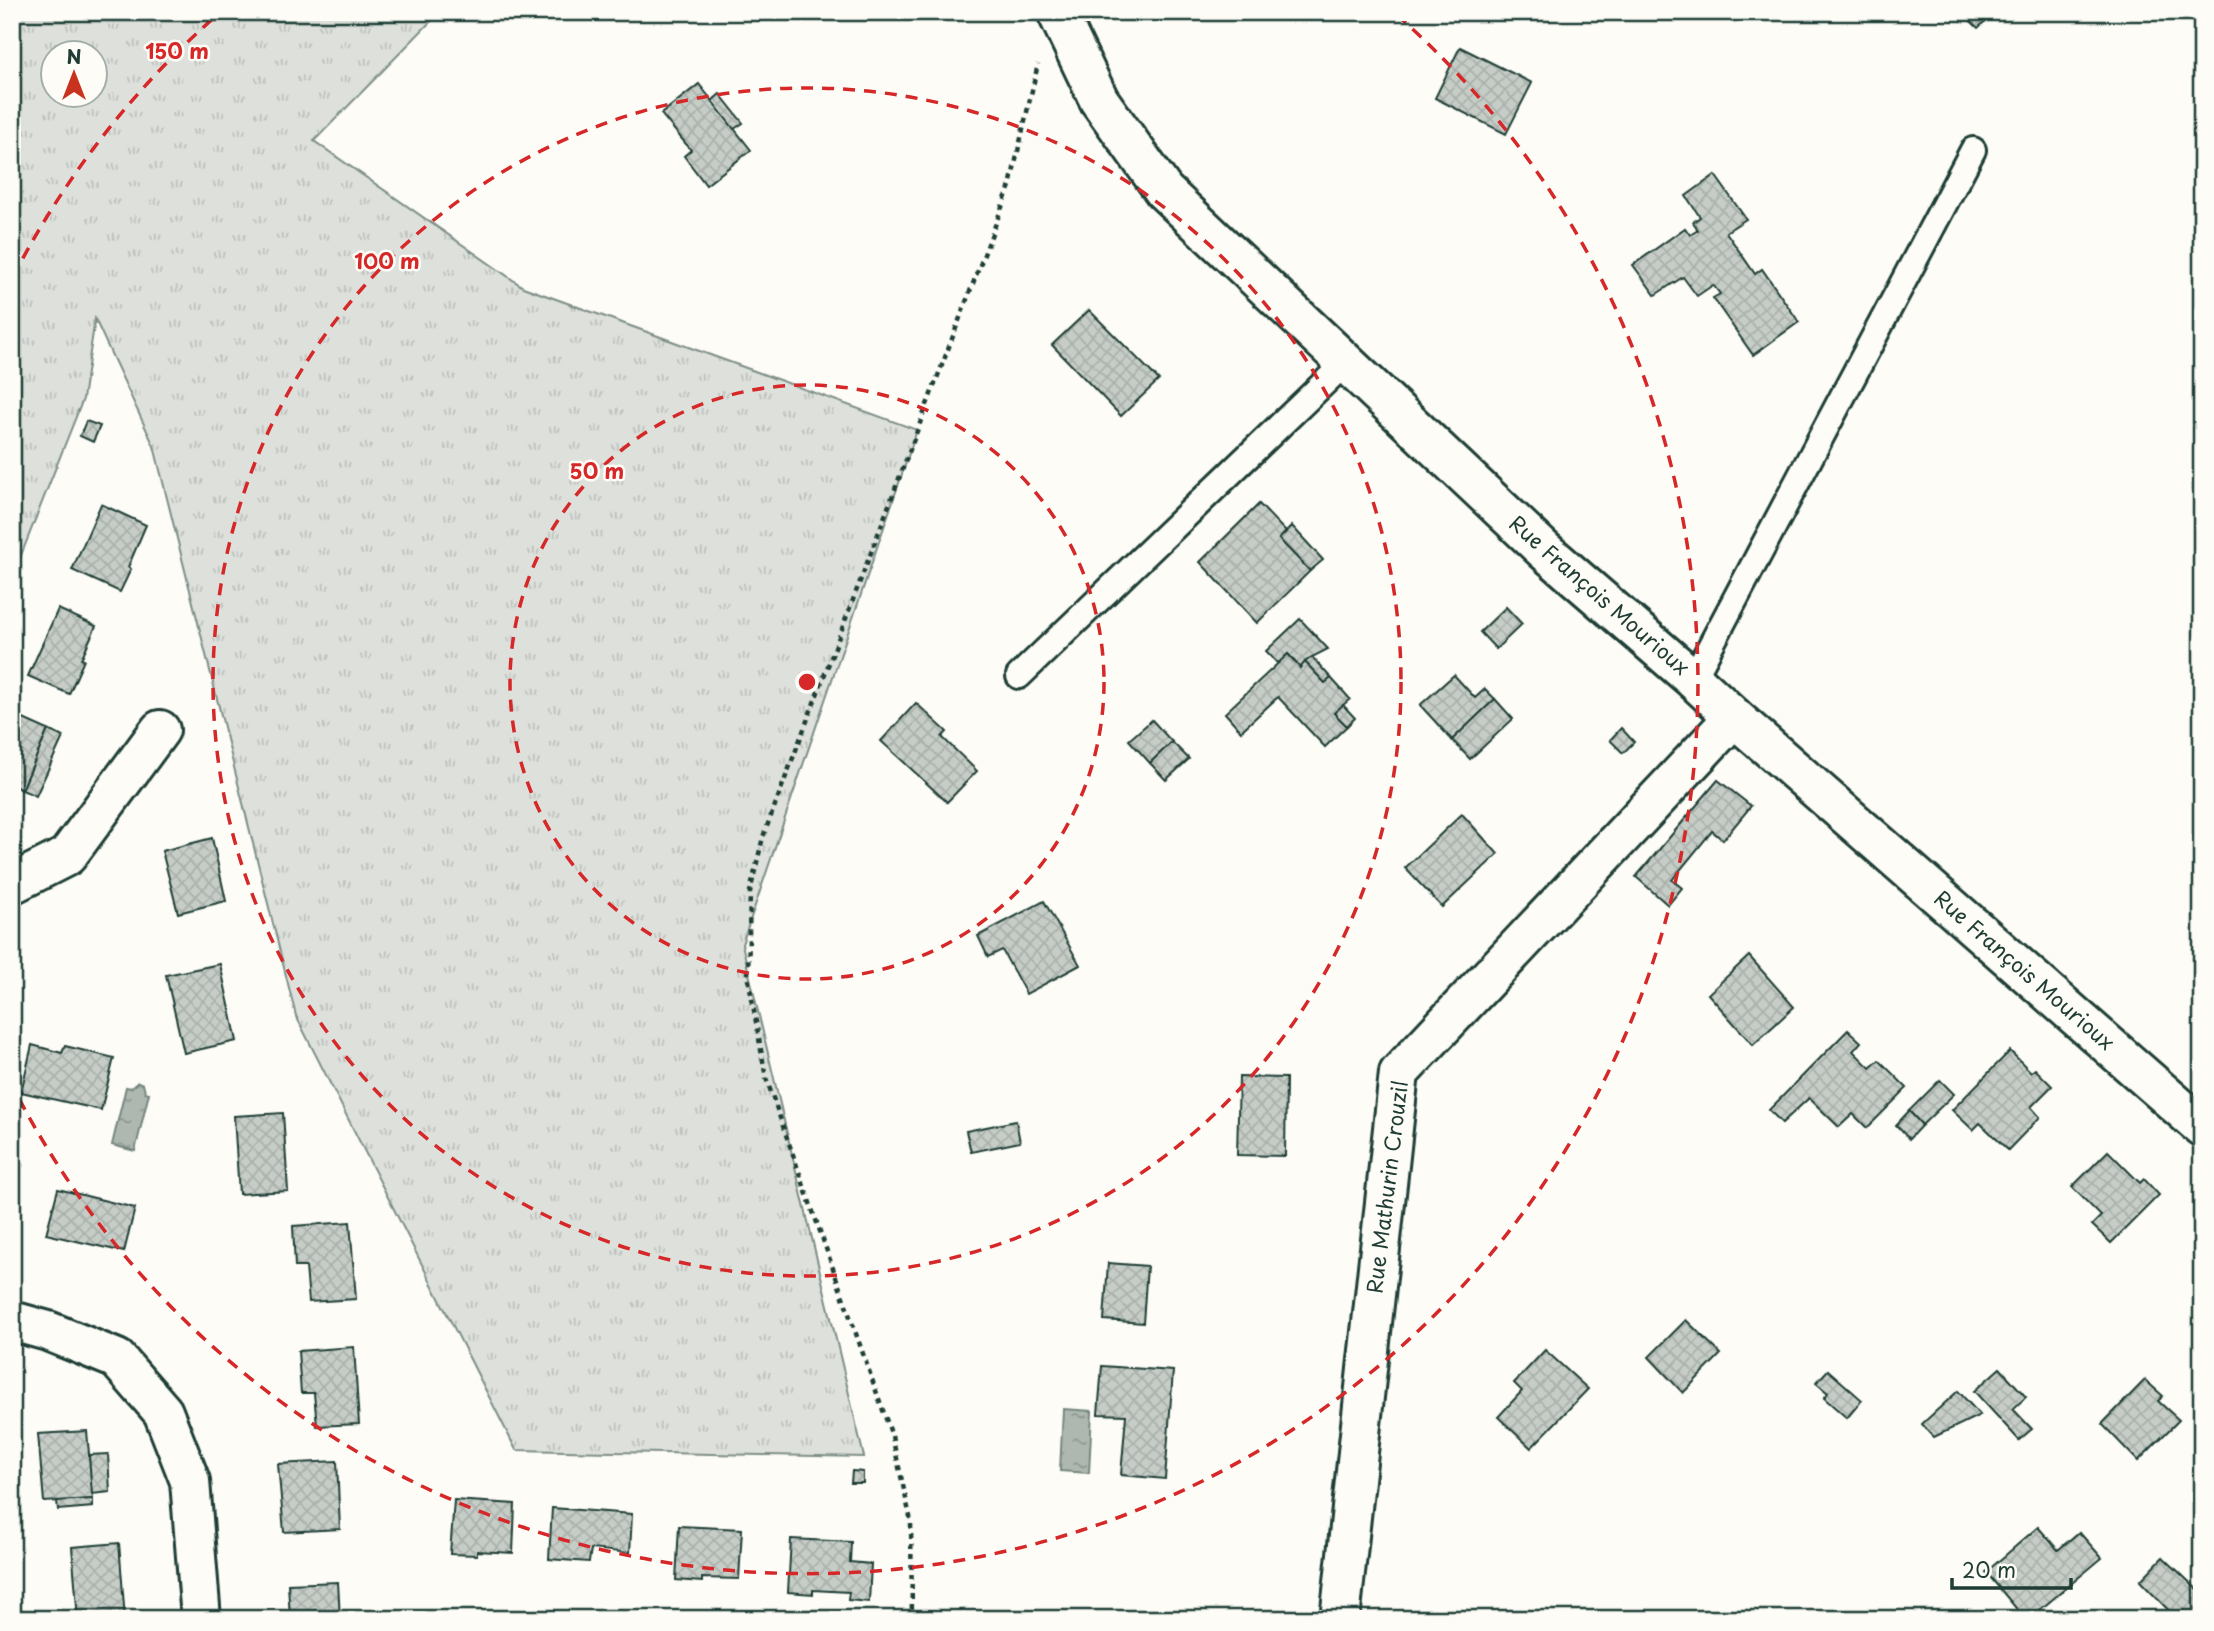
<svg xmlns="http://www.w3.org/2000/svg" width="2214" height="1631" viewBox="0 0 2214 1631" font-family="'Playpen Sans',sans-serif">
<style>
.grass{fill:url(#grass-tufts);stroke:#7e8e88;stroke-width:2;fill-rule:evenodd}
.water{fill:url(#water-ripples);stroke:#75877f;stroke-width:2}
.building{fill:url(#building-cross-hatch);stroke:#1f3d34;stroke-width:2}
.lines{fill:none;stroke-linecap:round;stroke-linejoin:round}
.service-casing{stroke:#1f3d34;stroke-width:30}
.minor-casing{stroke:#1f3d34;stroke-width:44}
.tertiary-casing{stroke:#1f3d34;stroke-width:44}
.path{stroke:#1f3d34;stroke-width:4.5;stroke-dasharray:5 5;stroke-linecap:butt}
.service{stroke:#fdfcf7;stroke-width:24}
.minor{stroke:#fdfcf7;stroke-width:38}
.tertiary{stroke:#fdfcf7;stroke-width:38}
.ring{fill:none;stroke:#d62828;stroke-width:3.5;stroke-dasharray:12 9}
.labels{text-anchor:middle;stroke-width:5;stroke-linejoin:round;paint-order:stroke}
.street-label{font-size:21px;fill:#1f3d34;stroke:#fdfcf7}
.centre{fill:#d62828;stroke:#fdfcf7;stroke-width:3.5}
.ring-label{font-size:21px;text-anchor:middle;font-weight:bold;fill:#d62828;stroke:#fdfcf7;stroke-width:5;stroke-linejoin:round;paint-order:stroke}
</style>
<defs>
<pattern id="grass-tufts" width="24" height="20" patternUnits="userSpaceOnUse" patternTransform="scale(1.75)"><rect width="24" height="20" fill="#dde0db"/><path d="M3 7l-1-3M5 7V3M7 7l1-3M15 17l-1-3M17 17v-4M19 17l1-3" fill="none" stroke="#bdc1bd"/></pattern>
<pattern id="water-ripples" width="26" height="14" patternUnits="userSpaceOnUse" patternTransform="scale(1.75)"><rect width="26" height="14" fill="#aeb8b1"/><path d="M2 4q2-2 4 0t4 0M15 11q2-2 4 0t4 0" fill="none" stroke="#8d9791"/></pattern>
<pattern id="building-cross-hatch" width="8" height="8" patternUnits="userSpaceOnUse" patternTransform="scale(1.75)"><rect width="8" height="8" fill="#c6cdc7"/><path d="M0 0l8 8M0 8l8-8" fill="none" stroke="#aab1ac"/></pattern>
</defs>
<rect width="100%" height="100%" fill="#fdfcf7"/>
<filter id="ink" filterUnits="userSpaceOnUse"><feTurbulence type="fractalNoise" baseFrequency=".0143" numOctaves="2"/><feDisplacementMap in="SourceGraphic" scale="14" xChannelSelector="R" yChannelSelector="G"/><feConvolveMatrix kernelMatrix="1 2 1 2 8 2 1 2 1" color-interpolation-filters="sRGB"/></filter>
<g filter="url(#ink)">
<!-- grass -->
<path class="grass" d="M 19,12 L 440,12 L 314,141 L 523,287 L 917,430 L 742,944 L 864,1457 L 516,1450 L 296,1016 L 154,446 L 95,319 L 83,399 L 12,578 L 12,44 ZM 52,52 L 94,52 L 94,94 L 52,94 Z"/>
<!-- water -->
<g class="water">
<polygon points="138,1082 143,1084 145,1092 149,1093 135,1151 112,1145 126,1087 131,1088"/>
<polygon points="1063,1409 1092,1411 1089,1473 1060,1471"/>
</g>
<!-- building -->
<g class="building">
<polygon points="1961,12 1995,12 1978,28"/>
<polygon points="1460,47 1532,83 1506,134 1435,98"/>
<polygon points="699,84 751,150 706,185 684,156 691,150 661,114"/>
<polygon points="720,94 743,123 734,129 712,101"/>
<polygon points="1715,175 1746,219 1726,232 1755,274 1762,269 1799,322 1753,355 1713,298 1720,294 1713,285 1697,296 1683,277 1655,295 1633,265 1685,228 1690,235 1698,230 1693,222 1700,217 1686,196"/>
<polygon points="1089,310 1159,380 1121,416 1052,345"/>
<polygon points="86,421 100,426 93,442 80,436"/>
<polygon points="101,504 146,525 128,567 131,569 120,592 72,570"/>
<polygon points="1259,504 1286,532 1279,539 1310,571 1257,623 1200,562"/>
<polygon points="1292,526 1323,560 1310,571 1279,539"/>
<polygon points="1506,607 1522,624 1496,649 1480,632"/>
<polygon points="58,609 96,626 81,659 84,660 69,694 28,676"/>
<polygon points="1300,619 1328,649 1312,657 1300,668 1288,654 1278,664 1266,651"/>
<polygon points="1288,654 1300,668 1305,662 1325,683 1331,678 1350,699 1334,713 1347,726 1325,747 1278,697 1241,731 1225,713"/>
<polygon points="1312,657 1331,678 1325,683 1305,662"/>
<polygon points="1454,675 1475,698 1485,689 1495,699 1452,740 1420,705"/>
<polygon points="1495,699 1513,719 1470,759 1452,740"/>
<polygon points="916,703 947,732 942,737 977,771 947,802 881,741"/>
<polygon points="1343,705 1355,718 1347,726 1334,713"/>
<polygon points="12,714 48,730 22,790 12,785"/>
<polygon points="1152,720 1172,742 1150,763 1129,740"/>
<polygon points="1621,728 1634,742 1623,753 1610,740"/>
<polygon points="48,730 63,737 36,796 22,790"/>
<polygon points="1172,742 1189,759 1166,780 1150,763"/>
<polygon points="1718,780 1751,806 1723,840 1712,831 1672,880 1682,888 1668,905 1636,877"/>
<polygon points="1462,814 1498,854 1442,907 1405,868"/>
<polygon points="212,838 226,901 178,913 162,851"/>
<polygon points="1044,901 1080,965 1026,994 1002,950 988,957 978,936"/>
<polygon points="1749,956 1794,1007 1753,1045 1708,994"/>
<polygon points="220,964 237,1041 184,1053 166,975"/>
<polygon points="1848,1030 1861,1042 1853,1051 1870,1068 1879,1060 1907,1088 1867,1128 1853,1114 1839,1127 1809,1098 1782,1123 1769,1110"/>
<polygon points="32,1045 62,1053 65,1046 114,1058 101,1110 21,1092"/>
<polygon points="2010,1051 2031,1072 2035,1069 2052,1086 2031,1107 2040,1117 2008,1150 1980,1123 1973,1130 1952,1110"/>
<polygon points="1239,1077 1286,1078 1285,1156 1237,1155"/>
<polygon points="1940,1080 1954,1094 1922,1125 1909,1111"/>
<polygon points="1909,1111 1922,1125 1909,1139 1896,1125"/>
<polygon points="283,1113 288,1191 239,1194 234,1116"/>
<polygon points="1016,1121 1020,1142 971,1152 966,1131"/>
<polygon points="2108,1151 2140,1183 2144,1179 2159,1195 2111,1243 2092,1225 2101,1216 2072,1187"/>
<polygon points="12,1162 22,1165 19,1179 12,1177"/>
<polygon points="58,1189 135,1208 124,1252 46,1234"/>
<polygon points="350,1222 356,1299 309,1302 306,1267 295,1267 293,1226"/>
<polygon points="1108,1263 1147,1266 1143,1323 1104,1320"/>
<polygon points="1686,1320 1721,1354 1683,1393 1649,1357"/>
<polygon points="354,1347 359,1424 317,1426 314,1393 301,1393 298,1351"/>
<polygon points="1545,1350 1588,1389 1531,1448 1498,1417 1522,1391 1514,1383"/>
<polygon points="1102,1366 1173,1371 1165,1479 1121,1475 1126,1415 1098,1414"/>
<polygon points="2000,1368 2026,1397 2013,1409 2032,1429 2019,1440 1974,1391"/>
<polygon points="1828,1370 1862,1400 1847,1418 1824,1398 1828,1393 1816,1383"/>
<polygon points="2145,1380 2163,1396 2158,1401 2179,1420 2138,1461 2102,1424"/>
<polygon points="1958,1391 1980,1415 1934,1437 1922,1424"/>
<polygon points="87,1431 93,1499 44,1502 38,1434"/>
<polygon points="108,1454 110,1492 92,1494 89,1455"/>
<polygon points="337,1461 340,1529 284,1532 278,1464"/>
<polygon points="852,1471 863,1472 863,1483 851,1483"/>
<polygon points="93,1499 93,1507 58,1510 57,1501"/>
<polygon points="454,1500 515,1504 513,1553 477,1551 477,1555 450,1554"/>
<polygon points="552,1508 632,1514 630,1553 591,1549 589,1562 549,1559"/>
<polygon points="679,1526 742,1529 739,1579 702,1578 702,1582 676,1580"/>
<polygon points="2038,1527 2058,1550 2079,1532 2102,1558 2029,1619 2025,1619 1986,1572"/>
<polygon points="791,1539 851,1542 850,1562 871,1564 869,1602 848,1600 849,1592 813,1590 813,1594 788,1592"/>
<polygon points="119,1543 125,1619 78,1619 72,1547"/>
<polygon points="2163,1557 2202,1594 2202,1611 2195,1619 2177,1619 2140,1581"/>
<polygon points="338,1582 340,1619 290,1619 288,1584"/>
</g>
<g class="lines">
<defs>
<g id="service">
<polyline points="1019,676 1346,362"/>
<polyline points="1693,679 1973,150"/>
</g>
<g id="minor">
<polyline points="12,884 67,856 160,730"/>
<polyline points="12,1321 48,1331 117,1359 163,1412 190,1481 201,1619"/>
<polyline points="1340,1619 1399,1073 1734,717"/>
</g>
<polyline id="tertiary" points="1057,12 1099,100 1164,191 1544,550 1693,679 1734,717 2202,1127"/>
</defs>
<!-- service casing -->
<use href="#service" class="service-casing"/>
<!-- minor casing -->
<use href="#minor" class="minor-casing"/>
<!-- tertiary casing -->
<use href="#tertiary" class="tertiary-casing"/>
<!-- path -->
<polyline class="path" points="912,1619 911,1521 892,1436 766,1078 748,977 750,892 763,837 1010,186 1038,64"/>
<!-- service -->
<use href="#service" class="service"/>
<!-- minor -->
<use href="#minor" class="minor"/>
<!-- tertiary -->
<use href="#tertiary" class="tertiary"/>
</g>
</g>
<!-- distance rings -->
<g class="ring">
<circle cx="807" cy="682" r="297"/>
<circle cx="807" cy="682" r="594"/>
<path d="M13 277A891 891 0 0 1 217 15M1397 15A891 891 0 1 1 13 1087"/>
</g>
<g class="labels">
<!-- street labels -->
<g class="street-label">
<text transform="translate(1599 596) rotate(41)" y="7">Rue François Mourioux</text>
<text transform="translate(2024 971) rotate(41)" y="7">Rue François Mourioux</text>
<text transform="translate(1388 1187) rotate(-83)" y="7">Rue Mathurin Crouzil</text>
</g>
</g>
<circle cx="807" cy="682" r="10" class="centre"/>
<g class="ring-label">
<text x="177" y="59">150 m</text>
<text x="387" y="269">100 m</text>
<text x="597" y="479">50 m</text>
</g>
<!-- margin -->
<rect width="2214" height="1631" fill="none" stroke="#fdfcf7" stroke-width="42"/>
<rect x="21" y="21" width="2172" height="1589" fill="none" stroke="#1f3d34" stroke-width="2.5" filter="url(#ink)"/>
<!-- north arrow -->
<g transform="translate(74 74)"><circle r="33" fill="#fdfcf7" stroke="#a4b0a9" stroke-width="2"/>
<path d="M0-5L12 26L0 18L-12 26Z" fill="#c8321e"/>
<text y="-10" font-size="19" font-weight="bold" text-anchor="middle" fill="#1f3d34">N</text>
</g>
<!-- scale -->
<path d="M1952 1578v10h119v-10" fill="none" stroke="#1f3d34" stroke-width="3.5"/>
<text x="1962" y="1578" font-size="21" fill="#1f3d34" stroke="#fdfcf7" stroke-width="5" paint-order="stroke">20 m</text>
</svg>
